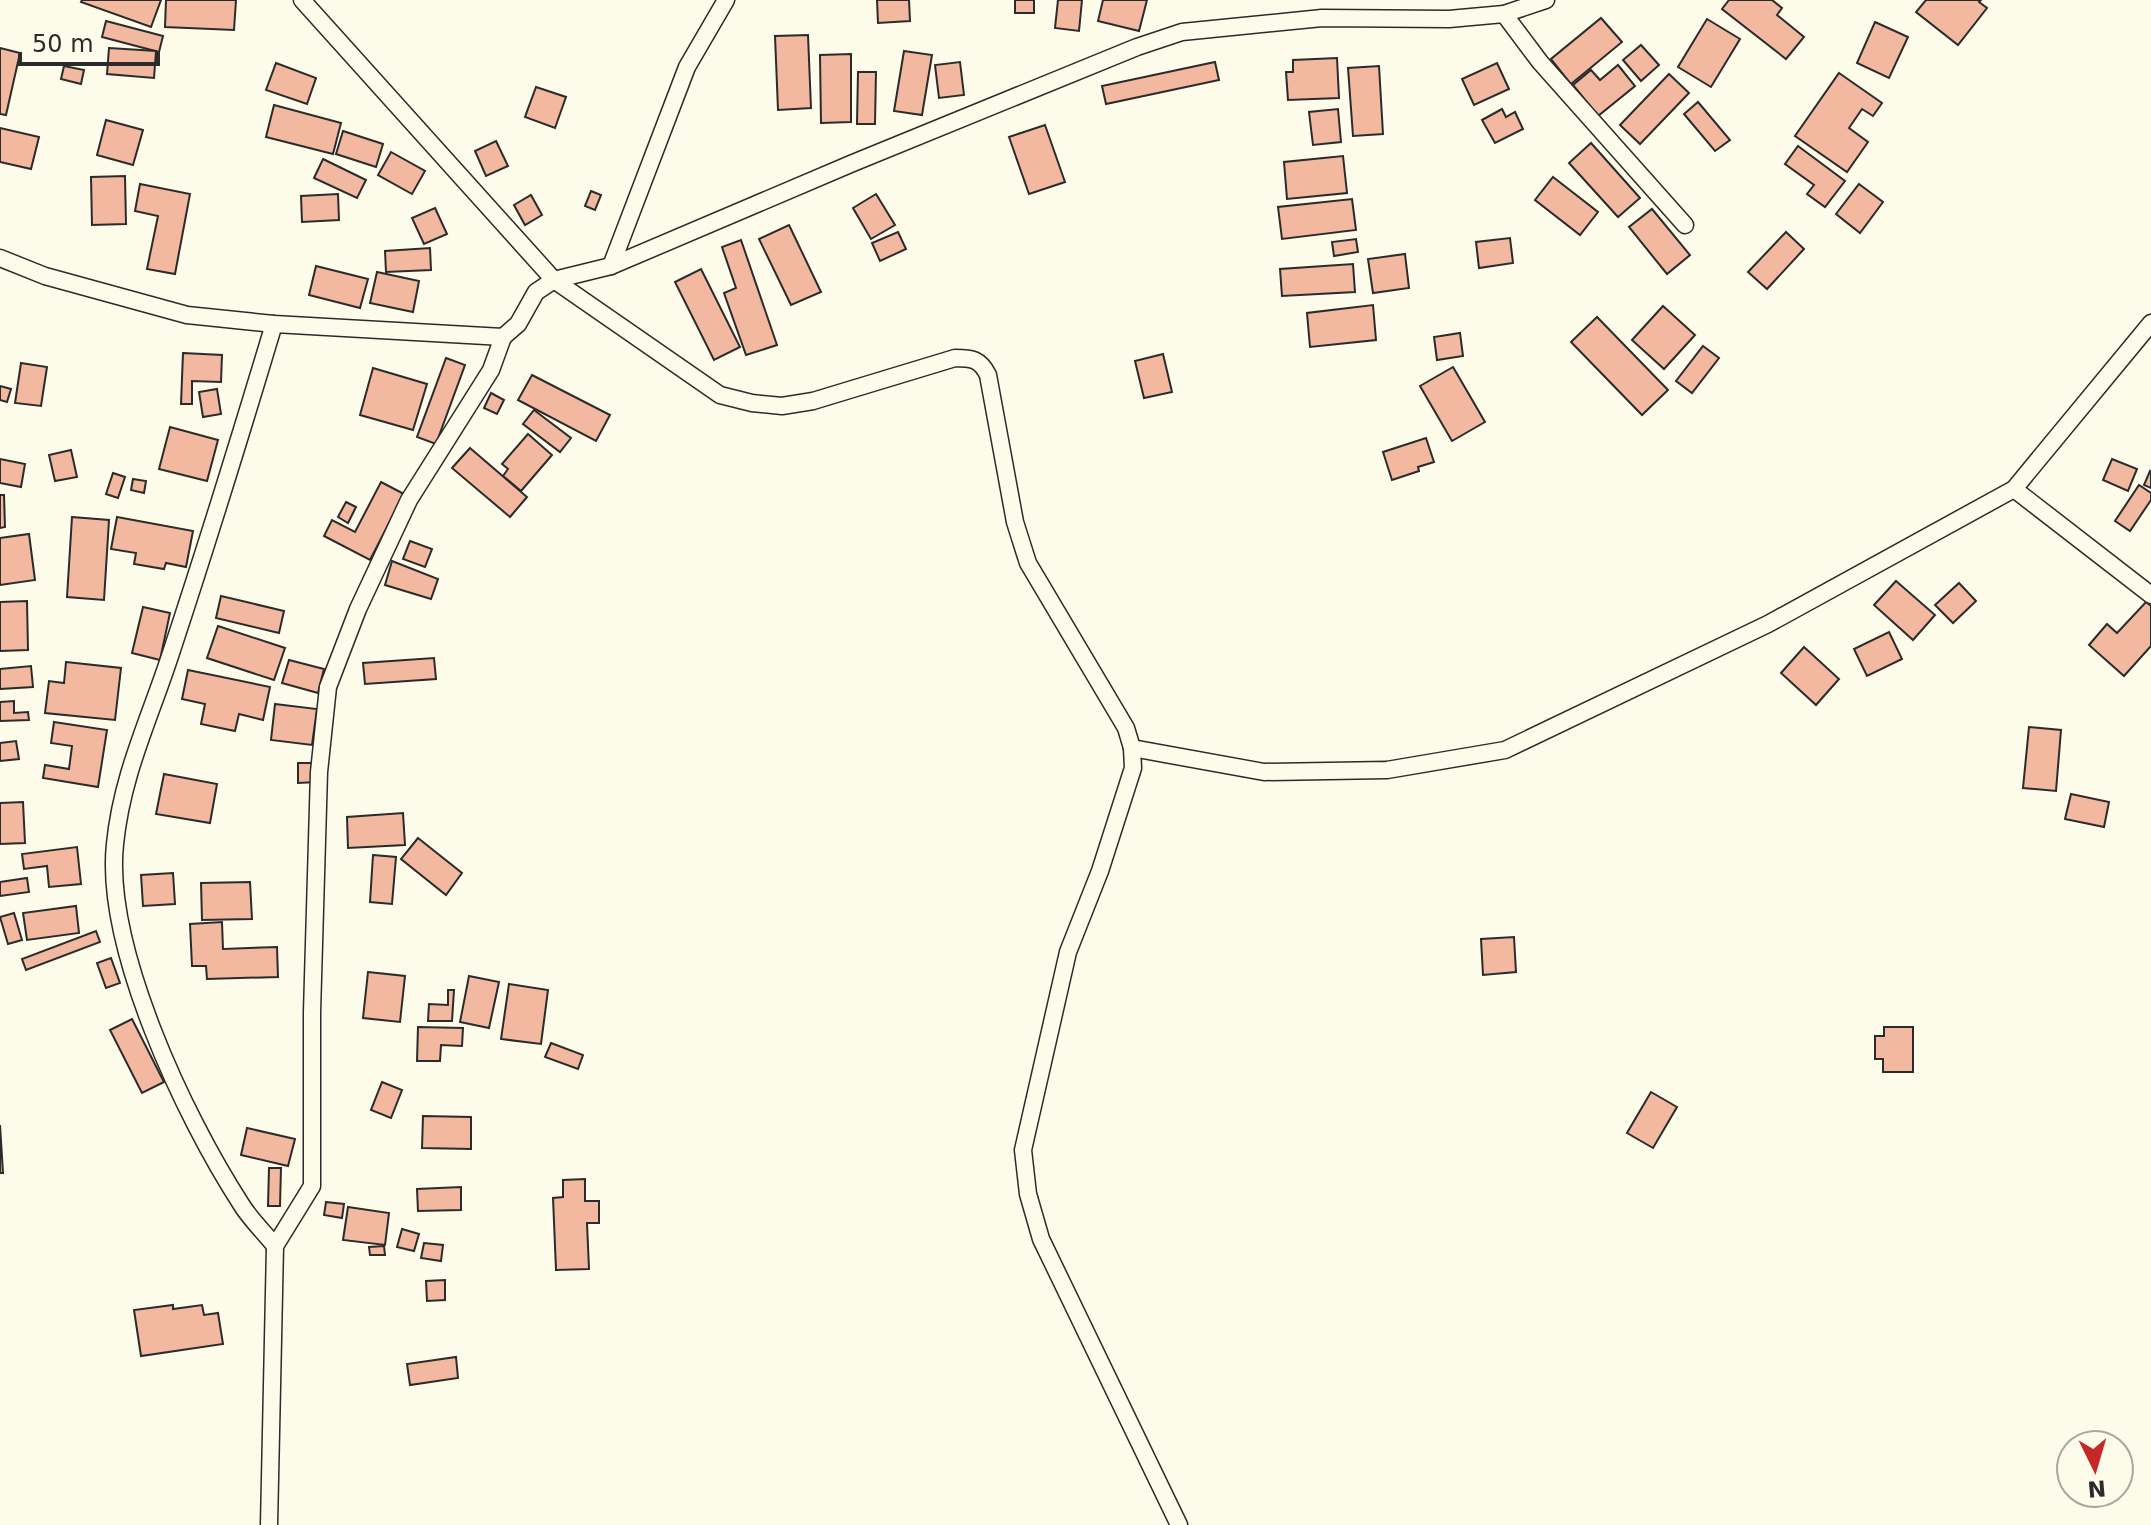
<svg xmlns="http://www.w3.org/2000/svg" width="2151" height="1525" viewBox="0 0 2151 1525" font-family="'DejaVu Sans',sans-serif">
<style>
.building{fill:#f2b8a0;stroke:#2b2b2b;stroke-width:2}
.lines{fill:none;stroke-linecap:round;stroke-linejoin:round}
.minor-casing{stroke:#2b2b2b;stroke-width:19}
.minor{stroke:#fdfbea;stroke-width:16}
</style>
<rect width="100%" height="100%" fill="#fdfbea"/>
<!-- building -->
<g class="building">
<polygon points="82,0 161,0 151,27 81,2"/>
<polygon points="166,0 236,0 234,30 165,27"/>
<polygon points="877,0 909,0 910,21 878,23"/>
<rect x="1015" y="0" width="19" height="13"/>
<polygon points="1058,0 1082,0 1079,31 1055,28"/>
<polygon points="1103,0 1147,0 1139,31 1098,21"/>
<polygon points="1729,0 1772,0 1782,8 1777,15 1804,37 1786,59 1722,9"/>
<polygon points="1926,0 1981,0 1979,2 1987,8 1958,45 1916,12"/>
<polygon points="1601,18 1622,42 1571,84 1551,59"/>
<polygon points="1707,19 1740,39 1711,87 1678,67"/>
<polygon points="106,21 163,36 159,52 102,37"/>
<polygon points="1875,22 1908,37 1889,78 1857,63"/>
<polygon points="808,35 811,108 778,110 775,36"/>
<polygon points="1641,45 1659,65 1641,81 1623,60"/>
<polygon points="0,48 20,53 6,115 0,114"/>
<polygon points="109,48 156,51 154,78 107,74"/>
<polygon points="904,51 932,55 922,115 894,111"/>
<polygon points="851,54 851,122 821,123 820,55"/>
<polygon points="1337,58 1339,98 1288,100 1286,72 1293,72 1293,60"/>
<polygon points="960,62 964,95 939,98 935,65"/>
<polygon points="1215,62 1219,80 1106,104 1102,86"/>
<polygon points="276,63 316,78 307,104 266,90"/>
<polygon points="1497,63 1509,89 1474,105 1462,79"/>
<polygon points="1618,65 1635,86 1598,116 1573,85 1591,70 1600,80"/>
<polygon points="64,66 84,70 81,84 61,79"/>
<polygon points="1379,66 1383,134 1353,136 1348,68"/>
<polygon points="858,72 876,72 875,124 857,124"/>
<polygon points="1839,73 1882,103 1873,116 1862,109 1849,128 1868,142 1847,172 1795,136"/>
<polygon points="1669,74 1689,93 1640,144 1620,125"/>
<polygon points="536,87 566,97 555,128 525,117"/>
<polygon points="1698,102 1730,140 1715,151 1684,114"/>
<polygon points="274,105 341,123 333,154 266,137"/>
<polygon points="1338,109 1341,142 1313,145 1309,112"/>
<polygon points="1502,109 1506,117 1515,112 1523,129 1495,143 1482,120"/>
<polygon points="106,120 143,130 133,165 97,155"/>
<polygon points="1045,125 1065,182 1029,194 1009,137"/>
<polygon points="0,128 39,137 31,169 0,162"/>
<polygon points="343,131 383,144 376,167 336,154"/>
<polygon points="496,141 508,166 486,176 475,151"/>
<polygon points="1591,143 1640,198 1618,217 1569,163"/>
<polygon points="1798,146 1845,181 1825,207 1807,194 1814,185 1785,164"/>
<polygon points="391,152 425,171 412,194 378,175"/>
<polygon points="1343,156 1347,193 1287,199 1284,162"/>
<polygon points="323,159 366,180 357,198 314,178"/>
<polygon points="125,176 126,224 92,225 91,177"/>
<polygon points="1553,177 1598,212 1580,235 1535,200"/>
<polygon points="140,184 190,194 175,274 147,269 158,216 135,211"/>
<polygon points="1859,184 1883,202 1860,233 1836,214"/>
<polygon points="591,191 601,195 595,210 585,206"/>
<polygon points="338,194 339,220 302,222 301,196"/>
<polygon points="876,194 895,225 871,239 853,208"/>
<polygon points="531,195 542,215 525,225 514,205"/>
<polygon points="1352,199 1356,230 1282,239 1278,207"/>
<polygon points="435,208 447,234 424,244 412,218"/>
<polygon points="1652,209 1690,255 1667,274 1629,227"/>
<polygon points="789,225 821,292 791,305 759,239"/>
<polygon points="898,232 906,249 880,261 872,243"/>
<polygon points="1786,232 1804,249 1767,289 1748,272"/>
<polygon points="1510,238 1513,263 1479,268 1476,242"/>
<polygon points="1356,239 1358,252 1334,256 1332,242"/>
<polygon points="741,240 777,345 746,355 724,293 736,288 722,247"/>
<polygon points="430,248 431,270 386,272 385,251"/>
<polygon points="1405,254 1409,288 1373,293 1368,259"/>
<polygon points="1353,264 1355,292 1282,296 1280,269"/>
<polygon points="316,266 368,279 360,308 309,295"/>
<polygon points="701,269 740,347 714,360 675,282"/>
<polygon points="377,272 419,281 413,312 370,303"/>
<polygon points="1373,305 1376,340 1310,347 1307,313"/>
<polygon points="1663,306 1695,335 1664,369 1632,340"/>
<polygon points="1597,317 1668,390 1642,415 1571,342"/>
<polygon points="1460,333 1463,356 1437,360 1434,337"/>
<polygon points="1703,346 1719,358 1692,393 1676,381"/>
<polygon points="183,353 222,355 221,382 192,381 192,404 181,404"/>
<polygon points="1163,354 1172,392 1144,398 1135,361"/>
<polygon points="446,358 465,365 436,444 417,437"/>
<polygon points="21,363 47,367 41,406 15,403"/>
<polygon points="1453,367 1485,422 1452,441 1420,386"/>
<polygon points="373,368 427,384 413,430 360,415"/>
<polygon points="532,375 610,415 596,441 518,400"/>
<polygon points="0,386 11,389 7,402 0,400"/>
<polygon points="217,389 221,414 203,417 199,392"/>
<polygon points="491,393 504,400 497,414 484,408"/>
<polygon points="534,410 571,438 560,452 523,424"/>
<polygon points="170,427 218,440 207,481 159,469"/>
<polygon points="528,434 552,455 521,491 503,476 508,469 502,464"/>
<polygon points="1426,438 1434,462 1418,467 1419,471 1392,480 1383,452"/>
<polygon points="470,448 527,497 510,517 452,468"/>
<polygon points="71,450 77,477 55,481 49,455"/>
<polygon points="0,459 25,464 21,487 0,483"/>
<polygon points="2112,459 2137,469 2128,491 2103,480"/>
<polygon points="2150,471 2151,472 2151,488 2144,485"/>
<polygon points="113,473 125,477 118,498 106,494"/>
<polygon points="133,479 146,481 144,493 131,490"/>
<polygon points="381,482 404,494 370,560 324,536 332,520 355,532"/>
<polygon points="2139,485 2151,493 2151,500 2130,531 2115,521"/>
<polygon points="0,495 4,495 5,527 0,528"/>
<polygon points="346,502 356,507 348,523 338,517"/>
<polygon points="72,517 109,520 104,600 67,597"/>
<polygon points="117,517 193,531 186,567 166,563 164,569 134,564 136,553 111,549"/>
<polygon points="29,534 35,580 0,585 0,538"/>
<polygon points="410,541 432,549 425,567 403,559"/>
<polygon points="392,561 438,579 431,599 385,585"/>
<polygon points="1896,581 1935,615 1913,640 1874,605"/>
<polygon points="1959,583 1976,601 1953,623 1935,605"/>
<polygon points="221,596 284,611 279,633 216,618"/>
<polygon points="27,601 28,650 0,651 0,602"/>
<polygon points="2146,602 2151,606 2151,646 2124,676 2089,645 2107,624 2117,633"/>
<polygon points="143,607 170,613 160,660 132,653"/>
<polygon points="218,626 285,648 274,680 207,658"/>
<polygon points="1889,632 1902,659 1867,676 1854,649"/>
<polygon points="1804,647 1839,679 1816,705 1781,673"/>
<polygon points="434,658 436,679 365,684 363,663"/>
<polygon points="289,660 324,669 318,693 282,683"/>
<polygon points="66,662 121,668 115,720 45,713 49,681 64,683"/>
<polygon points="31,666 33,687 0,689 0,669"/>
<polygon points="188,670 270,687 263,720 239,714 235,731 201,724 205,704 182,699"/>
<polygon points="14,701 14,713 28,712 29,720 0,721 0,702"/>
<polygon points="275,704 317,709 312,745 271,740"/>
<polygon points="54,722 107,730 98,787 43,778 45,765 69,769 72,746 51,743"/>
<polygon points="2029,727 2061,730 2056,791 2023,788"/>
<polygon points="16,741 19,759 0,761 0,743"/>
<polygon points="298,763 317,763 317,782 298,783"/>
<polygon points="164,774 217,784 210,823 156,814"/>
<polygon points="2071,794 2109,802 2104,827 2065,819"/>
<polygon points="23,802 25,843 0,844 0,803"/>
<polygon points="403,813 405,845 348,848 347,817"/>
<polygon points="418,838 462,873 446,895 401,859"/>
<polygon points="77,847 81,884 49,887 47,866 24,869 22,854"/>
<polygon points="373,855 396,857 392,904 370,902"/>
<polygon points="173,873 175,904 143,906 141,875"/>
<polygon points="27,878 29,892 0,896 0,882"/>
<polygon points="250,882 252,919 202,920 201,883"/>
<polygon points="76,906 79,933 27,940 23,913"/>
<polygon points="14,913 22,940 8,944 0,917"/>
<polygon points="222,922 223,949 277,947 278,977 207,979 206,966 192,966 190,924"/>
<polygon points="96,931 100,942 26,970 22,959"/>
<polygon points="1514,937 1516,972 1483,975 1481,939"/>
<polygon points="111,958 120,983 106,988 97,963"/>
<polygon points="368,972 405,976 400,1022 363,1018"/>
<polygon points="469,976 499,982 489,1028 460,1022"/>
<polygon points="509,984 548,990 541,1044 501,1039"/>
<polygon points="448,990 454,990 452,1021 428,1021 429,1004 448,1005"/>
<polygon points="132,1019 164,1082 142,1093 110,1030"/>
<polygon points="418,1027 463,1028 462,1046 441,1045 440,1061 417,1061"/>
<polygon points="1884,1027 1913,1027 1913,1072 1883,1072 1883,1059 1875,1059 1875,1036 1884,1036"/>
<polygon points="551,1043 583,1055 578,1069 545,1057"/>
<polygon points="382,1082 402,1090 391,1118 371,1110"/>
<polygon points="1651,1092 1677,1107 1653,1148 1627,1133"/>
<polygon points="423,1116 471,1117 471,1149 422,1148"/>
<polygon points="0,1125 3,1173 0,1173"/>
<polygon points="247,1128 295,1139 288,1166 241,1155"/>
<polygon points="269,1168 281,1168 280,1206 268,1206"/>
<polygon points="585,1179 585,1201 599,1201 599,1223 587,1223 589,1269 556,1270 553,1198 563,1197 563,1180"/>
<polygon points="461,1187 461,1210 418,1211 417,1189"/>
<polygon points="326,1202 344,1204 342,1218 324,1215"/>
<polygon points="348,1207 389,1213 385,1245 343,1240"/>
<polygon points="402,1229 419,1234 414,1251 397,1247"/>
<polygon points="424,1243 443,1245 441,1261 421,1258"/>
<polygon points="384,1246 385,1255 370,1255 369,1247"/>
<polygon points="445,1280 445,1300 427,1301 426,1281"/>
<polygon points="173,1305 173,1309 202,1305 204,1315 218,1313 223,1344 141,1356 134,1310"/>
<polygon points="456,1357 458,1378 410,1385 407,1364"/>
</g>
<g class="lines">
<defs>
<g id="minor">
<path d="M 302,0 L 554,280 L 720,395 L 752,403 L 782,406 L 813,401 L 955,358 C 972,358 980,359 988,375 L 1015,522 L 1028,563 L 1126,728 L 1132,748 L 1133,768 L 1100,871 L 1068,952 L 1023,1150 L 1028,1194 L 1041,1239 L 1179,1525"/>
<polyline points="1504,14 1540,62 1685,225"/>
<polyline points="0,258 45,276 187,315 274,324 503,337 518,324 536,292 554,280 611,266 853,163 1137,47 1182,32 1322,18 1449,19 1504,14 1546,0"/>
<polyline points="611,266 687,67 726,0"/>
<path d="M 274,324 C 241,434 207,544 171,653 C 150,718 122,774 115,844 C 104,947 185,1118 241,1204 C 250,1219 264,1232 275,1246"/>
<polyline points="2014,489 2151,323"/>
<polyline points="1132,748 1264,772 1387,770 1505,750 1768,624 2014,489 2151,595"/>
<polyline points="269,1525 275,1246 312,1186 312,1012 319,772 328,687 358,609 409,500 491,370 503,337"/>
</g>
</defs>
<!-- minor casing -->
<use href="#minor" class="minor-casing"/>
<!-- minor -->
<use href="#minor" class="minor"/>
</g>
<!-- north arrow -->
<g transform="translate(2095 1469) rotate(175)"><circle r="38" fill="#fdfbea" stroke="#a9a89e" stroke-width="2"/>
<path d="M0-6L14 30L0 20L-14 30Z" fill="#c62828"/>
<text y="-12" font-size="22" font-weight="bold" text-anchor="middle" fill="#2b2b2b">N</text>
</g>
<!-- scale -->
<path d="M20 52v12h138v-12" fill="none" stroke="#2b2b2b" stroke-width="4"/>
<text x="32" y="52" font-size="24" fill="#2b2b2b" stroke="#fdfbea" stroke-width="6" paint-order="stroke">50 m</text>
</svg>
